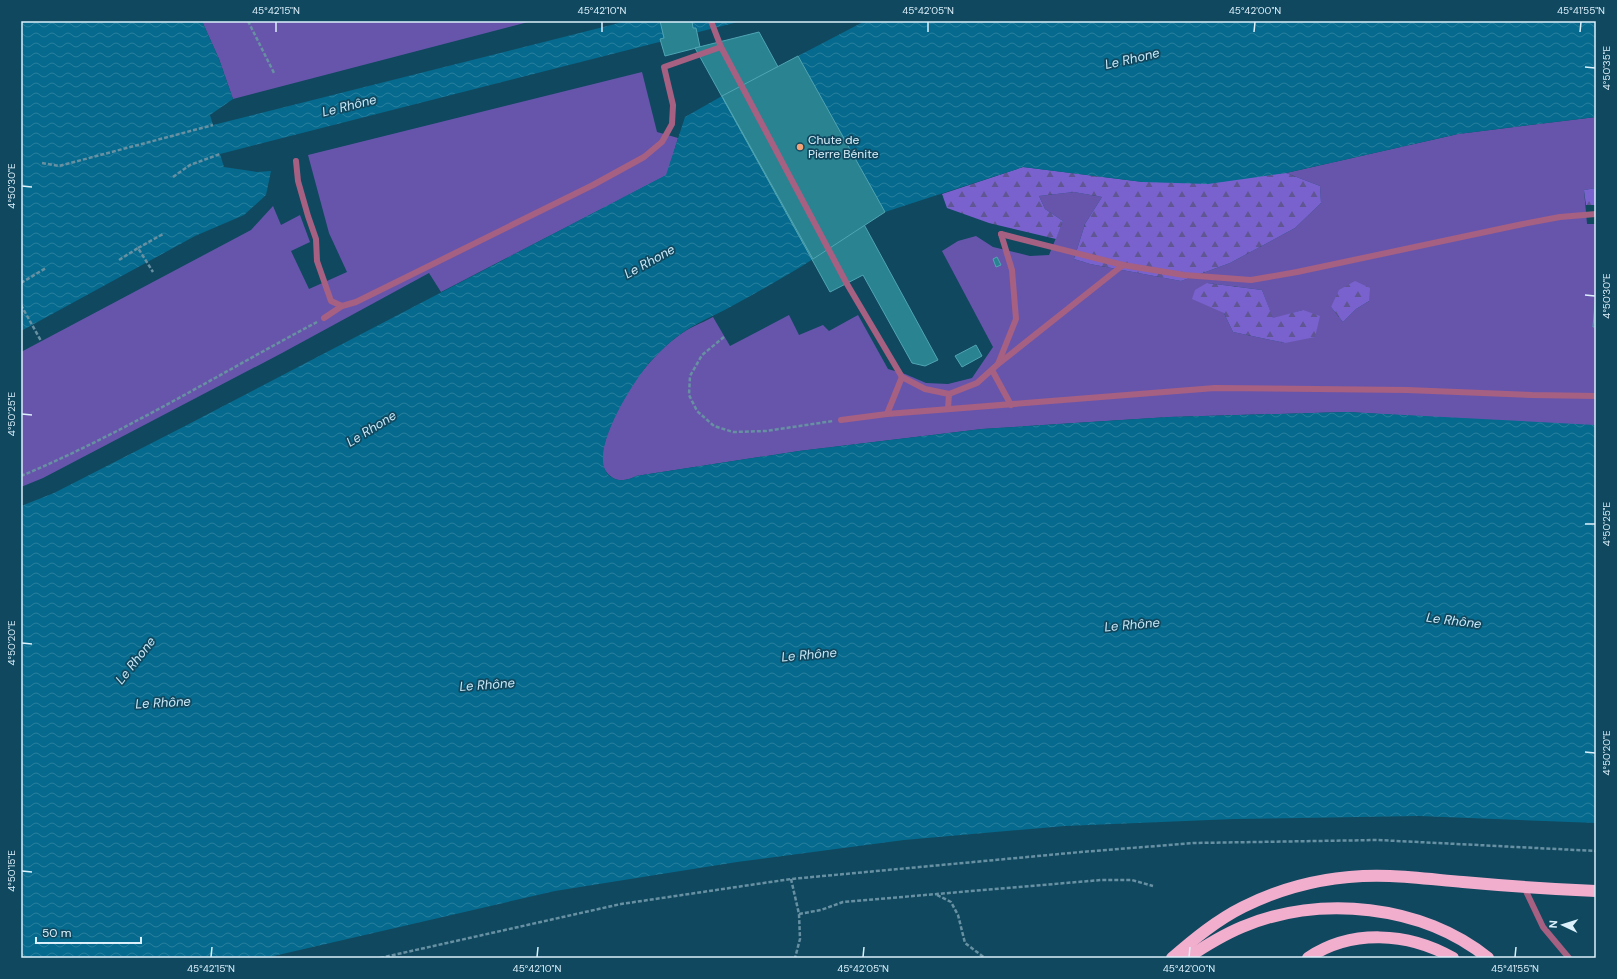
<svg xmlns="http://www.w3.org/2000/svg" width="1617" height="979" viewBox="0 0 1617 979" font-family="'DM Sans',sans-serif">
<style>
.grass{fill:#6755ac;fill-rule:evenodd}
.forest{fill:url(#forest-firs)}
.water{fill:url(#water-waves)}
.building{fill:#2a8391;stroke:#50a5b4}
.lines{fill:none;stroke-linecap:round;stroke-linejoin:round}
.path{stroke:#6790a2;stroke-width:2.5;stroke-dasharray:4 2;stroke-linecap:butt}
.lane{stroke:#a66082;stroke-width:6}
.highway{stroke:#f2aecd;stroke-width:12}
.ticks{fill:none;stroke:#dcf0fb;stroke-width:1.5}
.poi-dot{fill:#efa377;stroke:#10485f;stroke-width:1.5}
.labels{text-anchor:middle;stroke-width:3.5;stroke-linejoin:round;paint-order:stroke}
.poi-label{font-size:12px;fill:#dcf0fb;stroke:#10485f;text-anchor:start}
.water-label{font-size:13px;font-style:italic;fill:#cbe9f8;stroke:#10485f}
.neatline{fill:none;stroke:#dcf0fb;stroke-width:1.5}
.ticks-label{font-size:10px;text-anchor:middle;fill:#dcf0fb}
</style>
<defs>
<pattern id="forest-firs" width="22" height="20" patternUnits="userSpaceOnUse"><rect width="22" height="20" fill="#7962ce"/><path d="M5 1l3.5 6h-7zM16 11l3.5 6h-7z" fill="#605693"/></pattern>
<pattern id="water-waves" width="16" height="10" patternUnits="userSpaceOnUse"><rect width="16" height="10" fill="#056a8d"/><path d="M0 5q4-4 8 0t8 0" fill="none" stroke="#29809e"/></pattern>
</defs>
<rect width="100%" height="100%" fill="#10485f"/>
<!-- grass -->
<g class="grass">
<polygon points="202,21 532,21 233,99 219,59"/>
<polygon points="642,72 657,132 678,138 667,175 441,292 429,273 282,353 43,478 21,487 21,352 251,230 273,206 281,225 300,215 310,242 291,251 309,289 347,272 329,233 308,155"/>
<path d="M 1596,117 L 1596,188 L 1584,190 L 1587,224 L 1596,224 L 1596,293 L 1593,327 L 1596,328 L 1596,427 L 1347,412 L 1169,417 L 982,429 L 799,451 L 636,476 C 629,480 620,482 613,478 C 606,474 601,465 602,457 C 604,437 618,408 629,390 C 642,370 659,350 678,336 C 688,328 702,323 713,317 L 730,346 L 789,315 L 799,335 L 823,325 L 829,331 L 858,315 L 888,369 L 905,374 L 926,383 L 948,384 L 972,378 L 993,347 L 942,251 L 958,241 L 976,236 L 993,247 L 1030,256 L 1049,255 L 1063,221 L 1045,209 L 1039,196 L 1074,192 L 1102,197 L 1085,224 L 1074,259 L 1090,264 L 1181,281 L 1230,263 L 1295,228 L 1321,203 L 1320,186 L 1286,173 L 1458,134 ZM 1207,283 L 1262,290 L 1273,319 L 1303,310 L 1285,343 L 1233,332 L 1224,313 ZM 1369,301 L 1356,309 L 1343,322 L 1331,307 Z"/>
</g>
<!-- forest -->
<g class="forest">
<polygon points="1023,167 1143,182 1286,173 1320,186 1321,203 1295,228 1230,263 1181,281 1090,264 1074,259 1085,224 1102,197 1074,192 1039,196 1045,209 1063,221 1056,239 989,223 947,208 942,194"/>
<polygon points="1596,188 1596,205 1586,205 1584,190"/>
<polygon points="1355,281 1370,288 1369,301 1356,309 1343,322 1331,307 1339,290"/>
<polygon points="1207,283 1262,290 1273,318 1303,310 1320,316 1315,337 1285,343 1233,332 1224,313 1192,299 1195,290"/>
</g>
<!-- water -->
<g class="water">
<polygon points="21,21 202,21 219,59 233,99 210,115 213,125 627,21 742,21 220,154 224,167 257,172 271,171 266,195 244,215 195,236 21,331"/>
<polygon points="865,21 1596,21 1596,117 1458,134 1286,173 1208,184 1143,182 1023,167 885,212 798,56"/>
<path d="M 722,96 L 813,259 C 787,276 759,291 732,306 C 716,315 691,325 678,336 C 668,343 658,354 649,363 C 634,381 581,461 613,478 C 620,482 629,480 636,476 L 799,451 L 982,429 L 1169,417 L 1347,412 L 1596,425 L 1596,823 L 1419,816 L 1234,819 L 1065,826 L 904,840 L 737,862 L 555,891 L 265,958 L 21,958 L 21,506 L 54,493 L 185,426 L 666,175 L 685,117 Z"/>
</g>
<!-- building -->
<g class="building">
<polygon points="660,21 692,21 693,28 696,28 700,47 665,56 660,39 664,38"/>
<polygon points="759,32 938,360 925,366 912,363 863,275 830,292 695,48"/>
<polygon points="798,56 885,212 813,259 722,96"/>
<polygon points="997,257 1001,265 996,267 993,259"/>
<polygon points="1596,293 1596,327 1593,327"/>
<polygon points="976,345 982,356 962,367 955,356"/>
</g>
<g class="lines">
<!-- path -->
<g class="path">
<polyline points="248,21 274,73"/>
<polyline points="42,163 59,166 213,125"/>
<polyline points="173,177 190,165 220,154"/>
<polyline points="138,248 163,234"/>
<polyline points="119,260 138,248 153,272"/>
<polyline points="21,283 46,268"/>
<polyline points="21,305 41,341"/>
<polyline points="724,337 702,355 690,376 689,395 697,411 714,426 733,432 766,431 833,421"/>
<path d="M 21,476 C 124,433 219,374 317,322"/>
<polyline points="791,879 799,914 800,939 795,958"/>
<polyline points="937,895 951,902 958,915 965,943 985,958"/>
<polyline points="799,914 821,910 843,902 1101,880 1132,880 1153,886"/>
<polyline points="380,958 621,904 791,879 1081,852 1194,843 1378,840 1596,851"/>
</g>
<!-- lane -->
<g class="lane">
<polyline points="711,21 721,47 847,284 902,377 925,389 949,394 977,383 997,365 1123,265"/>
<polyline points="296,161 298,181 308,216 316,239 317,261 331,301 342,306 356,302 593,185 644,157 662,142 672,124 673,105 664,67 721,47"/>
<polyline points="1001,234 1123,265 1184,275 1251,280 1297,272 1523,224 1560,217 1596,214"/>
<polyline points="324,318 342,306"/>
<polyline points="998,364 1016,319 1012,270 1001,234"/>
<polyline points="992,370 1011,405"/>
<polyline points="948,409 949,394"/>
<polyline points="887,414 902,377"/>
<polyline points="841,420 887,414 1215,388 1407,390 1532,395 1596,396"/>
<polyline points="1524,887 1543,927 1569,958"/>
</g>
<!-- highway -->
<g class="highway">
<path d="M 1172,958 C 1194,939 1217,920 1243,907 C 1289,884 1340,874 1390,876 C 1414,877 1439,880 1463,882 C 1507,886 1551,889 1596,891"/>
<path d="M 1187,958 C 1205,946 1223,935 1242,927 C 1320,894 1423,905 1488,958"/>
<path d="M 1308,958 C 1351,929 1408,932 1453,958"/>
</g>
</g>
<!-- ticks -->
<path class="ticks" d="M 276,32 L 276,22M 602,32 L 602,22M 928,32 L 928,22M 1254,32 L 1255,22M 1580,32 L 1581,22M 1585,67 L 1595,68M 22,186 L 32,187M 1585,295 L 1595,296M 22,414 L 32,415M 1585,524 L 1595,524M 22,643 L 32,644M 1585,752 L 1595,753M 22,871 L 32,872M 211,957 L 212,947M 537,957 L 538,947M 863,957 L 864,947M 1189,957 L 1190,947M 1515,957 L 1516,947"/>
<!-- markers -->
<circle class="poi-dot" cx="800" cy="147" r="4"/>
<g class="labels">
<!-- poi labels -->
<g class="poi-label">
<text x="808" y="144">Chute de<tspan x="808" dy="14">Pierre Bénite</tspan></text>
</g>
<!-- water labels -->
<g class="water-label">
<text transform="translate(1132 58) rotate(-13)" y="5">Le Rhone</text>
<text transform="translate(349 105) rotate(-14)" y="5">Le Rhône</text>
<text transform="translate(649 261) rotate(-29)" y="5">Le Rhone</text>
<text transform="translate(371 428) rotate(-32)" y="5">Le Rhone</text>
<text transform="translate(1454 620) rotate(7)" y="5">Le Rhône</text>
<text transform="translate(1132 624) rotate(-5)" y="5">Le Rhône</text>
<text transform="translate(809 654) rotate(-5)" y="5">Le Rhône</text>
<text transform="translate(135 660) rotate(-52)" y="5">Le Rhone</text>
<text transform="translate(487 684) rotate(-4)" y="5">Le Rhône</text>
<text transform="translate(163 702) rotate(-3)" y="5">Le Rhône</text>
</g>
</g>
<!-- border -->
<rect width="1617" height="979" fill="none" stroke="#10485f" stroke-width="44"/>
<!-- north arrow -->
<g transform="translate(1563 925) rotate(274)" stroke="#10485f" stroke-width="3" paint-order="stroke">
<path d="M0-3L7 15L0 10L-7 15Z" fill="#dcf0fb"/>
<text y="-6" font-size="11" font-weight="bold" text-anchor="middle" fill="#dcf0fb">N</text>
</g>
<!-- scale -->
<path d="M36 937v6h105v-6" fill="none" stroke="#dcf0fb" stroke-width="2"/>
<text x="42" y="937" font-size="12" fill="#dcf0fb" stroke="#10485f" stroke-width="3" paint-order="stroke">50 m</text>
<rect x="22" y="22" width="1573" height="935" class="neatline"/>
<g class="ticks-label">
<text x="276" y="14">45°42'15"N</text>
<text x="602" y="14">45°42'10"N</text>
<text x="928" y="14">45°42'05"N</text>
<text x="1255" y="14">45°42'00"N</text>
<text x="1581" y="14">45°41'55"N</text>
<text transform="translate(1606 68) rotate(-90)" y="4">4°50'35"E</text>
<text transform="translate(11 186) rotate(-90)" y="4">4°50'30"E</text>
<text transform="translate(1606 296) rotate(-90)" y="4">4°50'30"E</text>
<text transform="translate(11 414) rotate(-90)" y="4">4°50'25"E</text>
<text transform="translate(1606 524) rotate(-90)" y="4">4°50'25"E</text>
<text transform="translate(11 643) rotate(-90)" y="4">4°50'20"E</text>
<text transform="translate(1606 753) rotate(-90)" y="4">4°50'20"E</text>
<text transform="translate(11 871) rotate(-90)" y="4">4°50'15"E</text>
<text x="211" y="972">45°42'15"N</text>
<text x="537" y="972">45°42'10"N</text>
<text x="863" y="972">45°42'05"N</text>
<text x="1189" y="972">45°42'00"N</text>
<text x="1515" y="972">45°41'55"N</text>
</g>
</svg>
